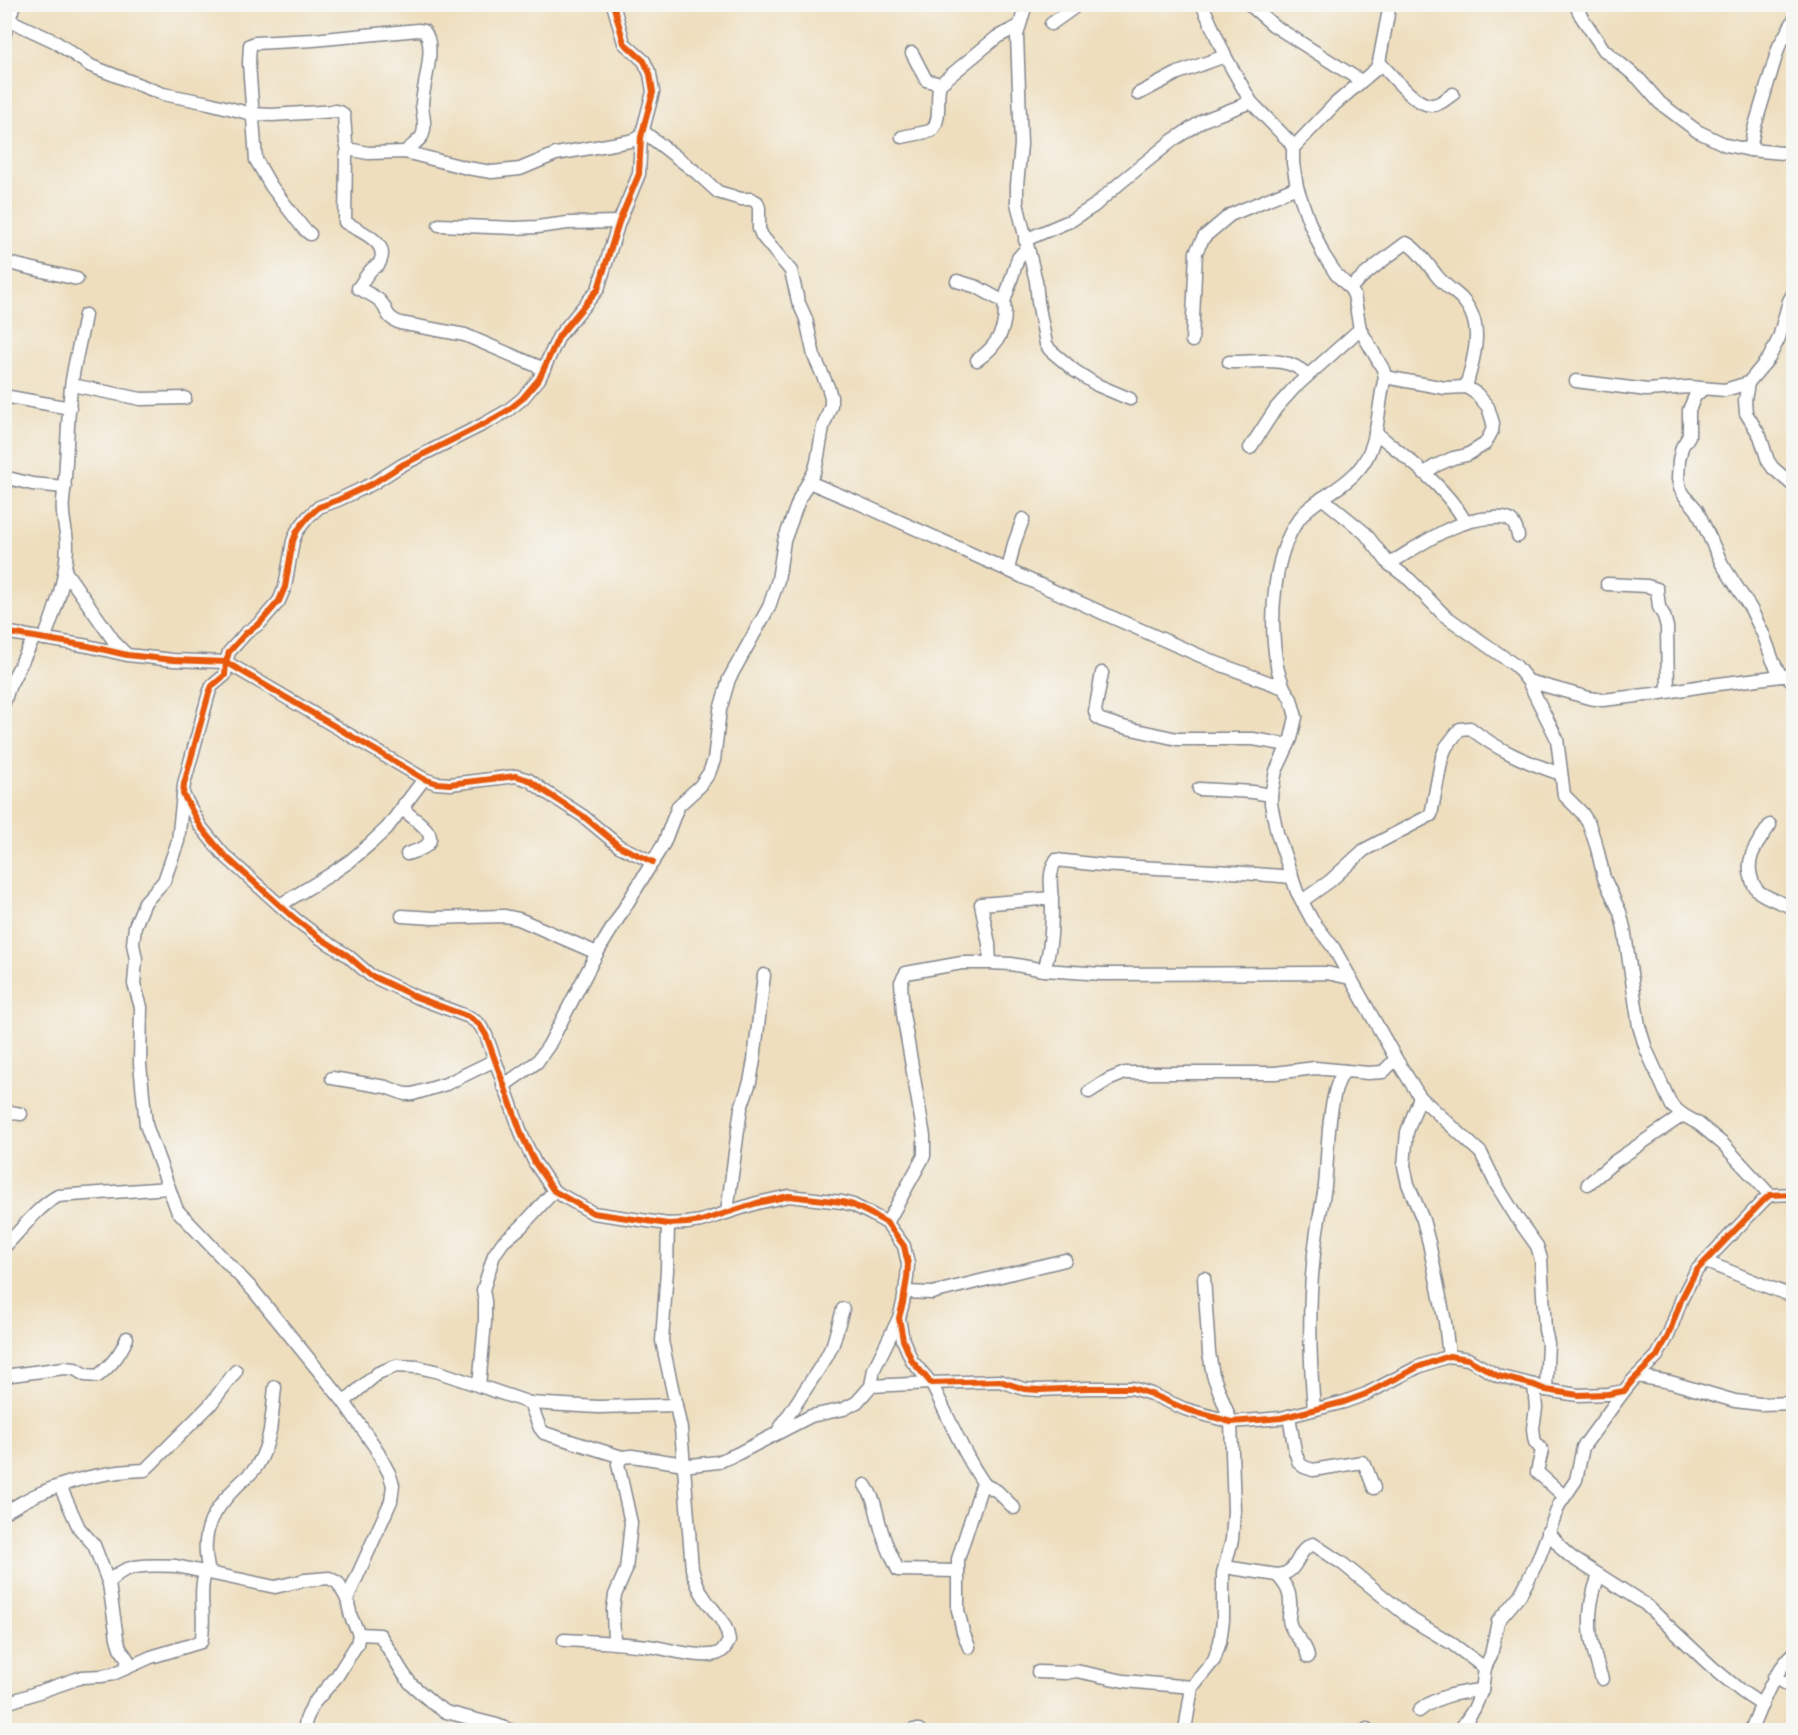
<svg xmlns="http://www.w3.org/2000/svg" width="1798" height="1735" viewBox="0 0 1798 1735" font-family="Cardo,serif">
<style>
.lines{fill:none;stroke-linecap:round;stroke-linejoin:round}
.minor-casing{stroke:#84868e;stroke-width:15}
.minor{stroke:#fff;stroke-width:12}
.cycleway-casing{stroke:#f6f6f2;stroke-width:10}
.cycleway{stroke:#e8590c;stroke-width:6}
</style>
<rect width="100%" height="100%" fill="#f6f6f2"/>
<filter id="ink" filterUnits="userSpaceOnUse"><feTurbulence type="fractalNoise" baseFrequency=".0167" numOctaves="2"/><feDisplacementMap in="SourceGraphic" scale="12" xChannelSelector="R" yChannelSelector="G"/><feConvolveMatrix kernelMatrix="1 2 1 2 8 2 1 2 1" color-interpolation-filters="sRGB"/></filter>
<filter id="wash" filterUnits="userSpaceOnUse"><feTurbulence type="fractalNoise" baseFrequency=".008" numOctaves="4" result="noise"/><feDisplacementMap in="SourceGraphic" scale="24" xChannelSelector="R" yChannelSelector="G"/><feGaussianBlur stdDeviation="1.35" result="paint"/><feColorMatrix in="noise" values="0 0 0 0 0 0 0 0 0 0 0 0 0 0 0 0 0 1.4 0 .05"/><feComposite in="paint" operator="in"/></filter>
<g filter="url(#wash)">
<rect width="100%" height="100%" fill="#eedebd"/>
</g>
<g filter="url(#ink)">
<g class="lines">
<defs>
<g id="minor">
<polyline points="613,4 624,43 644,61 650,74 653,92 641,137 639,174 619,222 598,289 559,336 539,379 522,399 507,411 484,424 402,465 372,484 338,500 319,507 308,517 297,531 293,541 285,587 279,601 260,623 246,633 229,652 226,662 424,779 436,783 450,784 516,776 529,780 544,791 583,816 619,846 653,862"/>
<polyline points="1026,4 1017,35 1021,145 1017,185 1017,203 1036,281 1038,302 1046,344 1050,350 1075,371 1097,385 1130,399"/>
<path d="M 1202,4 L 1225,56 L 1251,102 L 1289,141 L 1293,148 L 1293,163 L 1297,187 L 1308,219 L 1323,254 L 1336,274 L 1350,288 L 1354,295 L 1360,329 L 1383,369 L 1385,377 C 1377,407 1380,445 1359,469 C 1345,487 1321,496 1305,512 C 1272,546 1269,621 1277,666 C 1278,673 1282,681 1284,688"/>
<polyline points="1249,4 1273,25 1361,81"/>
<polyline points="1470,4 1472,6"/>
<polyline points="1575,4 1581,16 1604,50 1639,79 1660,103 1697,131 1726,145 1750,150 1794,154"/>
<polyline points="9,20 54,41 91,66 163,94 209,103 252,114 272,115 336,111 342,113 344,116 346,143 348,149 368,153 405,152 467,168 492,172 520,169 556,154 630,141 641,137"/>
<polyline points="1051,24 1079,4"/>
<polyline points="4,36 14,4"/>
<polyline points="912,53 926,80 940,84"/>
<path d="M 1379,62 C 1391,74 1415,106 1432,105 C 1440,105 1447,98 1453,94"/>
<polyline points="1138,94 1178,73 1225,56"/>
<path d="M 902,137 L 931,131 C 943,119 935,99 940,84 L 997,37 L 1019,26"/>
<polyline points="1293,148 1335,104 1376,69 1379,62 1390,4"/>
<path d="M 348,149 L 346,157 L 345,222 C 358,231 390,241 380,262 C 377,268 378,264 373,268 C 367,273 363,282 358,288 C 365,292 375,296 380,301 C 389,310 383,316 400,323 L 465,335 L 544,369"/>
<polyline points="1750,150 1754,129 1779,46 1794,20"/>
<polyline points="439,225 515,228 537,227 568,223 619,222"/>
<path d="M 310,234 L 303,228 L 271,186 L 256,160 L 249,63 L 250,45 L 255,43 L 313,40 L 418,30 L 424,31 C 437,45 423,85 422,103 C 422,114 427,126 422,136 C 418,142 410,147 405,152"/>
<polyline points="1025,240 1072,220 1094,206 1120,183 1173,140 1204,120 1251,102"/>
<polyline points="4,262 77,279"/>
<path d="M 957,281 L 977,287 L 1004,302 C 1008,327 998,346 977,360"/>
<path d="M 1350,288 C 1368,271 1387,257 1406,243 C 1416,247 1430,267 1437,276 C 1444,285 1454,291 1461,298 C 1486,324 1474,357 1466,387"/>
<polyline points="1004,302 1018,258 1027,248"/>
<polyline points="1192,341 1196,252 1204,237 1230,215 1297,187"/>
<path d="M 1229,362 C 1255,363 1287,354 1307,375"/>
<polyline points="1385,377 1445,388 1466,387 1477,394 1488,407 1493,423 1492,431 1485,444 1467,455 1453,458 1435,466 1425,473"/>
<polyline points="1576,381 1647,390 1689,387 1725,390 1748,383 1769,358 1779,338 1789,301 1794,292"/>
<polyline points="1748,383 1745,400 1746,413 1760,436 1768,461 1773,468 1794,486"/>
<polyline points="72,385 141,399 185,398"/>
<polyline points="1703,389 1695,396 1689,410 1689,436 1682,447 1679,460 1678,479 1680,488 1684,495 1697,510 1722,564 1751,609 1764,636 1773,661 1781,676"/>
<polyline points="4,396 70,408"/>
<path d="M 1375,432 C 1408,459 1443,484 1465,521"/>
<polyline points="1250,448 1276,408 1294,388 1360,329"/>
<polyline points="4,477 32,484 65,487"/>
<polyline points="809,482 854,501 1116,619 1219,664 1284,688 1291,699 1296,717 1291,739 1276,771 1271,795 1271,804 1277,833 1297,892 1312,920 1333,947 1396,1059 1420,1097 1481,1153 1496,1184 1517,1218 1537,1246 1541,1259 1545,1330 1548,1343 1546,1390"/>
<polyline points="1322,498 1365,533 1389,564 1410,580 1444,615 1516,666 1528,681 1557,739 1564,795 1582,813 1589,824 1597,848 1604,878 1620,912 1624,928 1639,1026 1646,1049 1668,1098 1672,1106 1683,1115 1699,1124 1723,1144 1770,1195"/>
<path d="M 1389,564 C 1421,545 1454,519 1492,518 C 1508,517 1515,519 1518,536"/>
<polyline points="1008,570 1014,544 1023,519"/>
<polyline points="65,571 116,644 126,654"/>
<polyline points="1607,584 1647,586 1657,589 1659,607 1664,616 1667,627 1668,692"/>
<polyline points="4,632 88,646 127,655 173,660 226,662 225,675 212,686 209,693 184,784 183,794 200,826 223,854 295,919 320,938 347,955 370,975 416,997 469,1017 479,1024 486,1035 523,1138 535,1163 554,1191 593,1213 668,1224 687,1223 701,1221 757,1203 789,1196 842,1202 853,1205 871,1214 887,1223 904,1246 908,1264 907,1278 903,1303 899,1318 903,1340 912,1361 931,1383 1000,1381 1024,1389 1039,1390 1088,1388 1132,1388 1151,1394 1185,1409 1231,1422 1281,1418 1344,1402 1366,1394 1418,1367 1449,1356 1468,1359 1498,1376 1534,1385 1546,1390 1578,1395 1608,1394 1624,1391 1633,1380 1657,1356 1668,1336 1682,1298 1696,1271 1764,1200 1770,1195 1794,1194"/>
<path d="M 44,639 C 56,609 66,579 67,546 C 67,531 61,516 63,501 C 67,463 67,425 71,387 C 74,363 81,339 85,315"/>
<polyline points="1102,673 1095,711 1097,717 1101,720 1123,727 1177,739 1253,739 1288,745"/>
<polyline points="1528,681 1589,698 1603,700 1654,694 1703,686 1781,676 1787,676 1794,683"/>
<polyline points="4,703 9,687 34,638"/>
<polyline points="1199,789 1253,792 1271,795"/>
<polyline points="183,795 178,841 164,881 145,902 135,926 133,944 136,959 134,984 141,1007 140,1064 146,1125 177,1210 253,1290 344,1402 375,1447 389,1473 393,1485 391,1501 347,1599 351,1617 359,1634 357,1644 337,1676 313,1704 306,1720 304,1730"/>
<path d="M 404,804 L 406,812 C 414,819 440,834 426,846 C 421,850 412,852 407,854"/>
<path d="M 1770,825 C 1758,843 1744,858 1752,880 C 1753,884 1756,889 1759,892 C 1769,899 1783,903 1794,908"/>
<path d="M 1302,901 L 1330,881 L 1364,850 L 1431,815 L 1442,757 L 1446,747 L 1460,729 L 1470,728 C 1497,750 1528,763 1561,774"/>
<polyline points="280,905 328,876 350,861 371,843 387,828 424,779"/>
<polyline points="402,916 433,918 505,916 519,919 597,953"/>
<polyline points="990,963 989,944 981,904 1052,898"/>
<path d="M 1044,970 C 1051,949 1052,928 1052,905 C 1052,889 1047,875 1056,860 L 1101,865 L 1232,872 L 1292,877"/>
<polyline points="332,1078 386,1087 405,1094 413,1094 446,1084 495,1060"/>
<polyline points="503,1086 537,1062 549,1045 597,953 664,843 678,806 700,786 709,773 714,760 720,710 729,679 769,607 778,580 784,541 800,497 814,472 817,462 823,427 831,405 831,397 828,387 814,356 806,319 798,301 791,271 762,236 759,229 759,208 757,202 751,199 741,199 718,192 697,173 644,132"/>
<polyline points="1089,1092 1108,1080 1125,1073 1275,1073 1315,1068 1368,1073 1383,1072 1396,1059"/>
<polyline points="1420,1097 1407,1132 1404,1166 1408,1184 1423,1220 1429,1243 1445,1322 1449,1356"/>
<polyline points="4,1111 21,1114"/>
<polyline points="1588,1184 1614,1162 1683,1115"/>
<polyline points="727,1212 741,1108 750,1082 754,1060 764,975"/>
<polyline points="887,1223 924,1156 924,1136 903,1014 901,982 906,973 962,963 990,963 1011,964 1044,970 1102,974 1327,973 1350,978"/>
<path d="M 4,1247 C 21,1231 37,1207 58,1196 L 169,1188"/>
<path d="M 1705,1262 C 1735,1272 1763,1287 1794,1296"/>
<polyline points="904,1292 932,1293 1065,1260"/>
<path d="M 4,1376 L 64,1368 L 75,1369 L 85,1375 L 98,1376 C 111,1365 120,1355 127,1338"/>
<polyline points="1637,1376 1670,1382 1735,1401 1760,1404 1794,1403"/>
<polyline points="1534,1385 1536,1408 1533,1428 1534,1437 1535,1442 1542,1450 1537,1472 1564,1496"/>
<polyline points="479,1386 485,1322 485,1301 483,1290 494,1255 503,1242 521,1227 554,1191"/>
<path d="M 871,1386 L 931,1383 C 949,1417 963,1454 985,1485"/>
<polyline points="344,1402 378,1373 396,1366 418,1367 439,1372 530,1403 598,1407 676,1405"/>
<polyline points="530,1403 540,1428 544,1433 622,1457"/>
<path d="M 1314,1409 C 1309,1351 1308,1289 1317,1231 C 1319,1216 1323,1202 1325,1186 C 1328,1159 1327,1090 1345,1071"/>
<polyline points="1289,1416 1295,1451 1299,1463 1304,1467 1313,1470 1362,1462 1365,1465 1374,1488"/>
<polyline points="778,1431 826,1358 833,1344 843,1309"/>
<path d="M 865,1485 C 876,1501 875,1508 880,1525 C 884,1541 891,1555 898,1570 L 958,1571"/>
<polyline points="60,1486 79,1528 94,1545 109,1584 117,1638 120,1648 128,1660 126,1667"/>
<path d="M 4,1512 C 17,1506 29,1497 43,1492 C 74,1479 111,1471 145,1470 L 210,1405 L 236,1371"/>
<polyline points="1548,1531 1563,1550 1571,1557 1645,1604 1712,1667 1741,1691 1762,1705"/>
<path d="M 1225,1567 L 1277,1575 C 1301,1573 1294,1551 1313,1544 L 1343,1564 L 1411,1619 L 1451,1643 L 1485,1668"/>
<path d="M 1277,1575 C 1288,1587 1291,1594 1290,1610 C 1289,1615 1288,1619 1290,1624 C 1294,1638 1306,1642 1308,1657"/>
<path d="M 1599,1575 C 1584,1614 1589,1641 1602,1679"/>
<path d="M 109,1584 C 121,1562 154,1565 176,1566 L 275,1587 L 305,1580 L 329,1578 L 338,1583 L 347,1599"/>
<polyline points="359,1634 380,1635 403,1673 411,1684 435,1705 446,1712 497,1725 510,1730"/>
<path d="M 564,1640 C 592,1641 620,1643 648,1646 C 666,1648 699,1659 716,1654 C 723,1652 726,1647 729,1641 C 727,1623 716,1614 706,1600 C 699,1590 695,1580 692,1569 L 681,1429 L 662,1341 L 667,1270 L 668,1224"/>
<polyline points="614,1643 613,1609 615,1595 626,1570 631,1523 618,1464 622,1457 632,1456 691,1465 718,1462 737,1454 811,1416 844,1409 857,1402 871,1386 874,1369 899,1318"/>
<polyline points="969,1647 963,1632 958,1610 958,1559 981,1488 985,1485 997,1491 1014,1508"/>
<polyline points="1038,1672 1066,1673 1076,1671 1124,1681 1192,1687"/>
<polyline points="1774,1677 1794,1689"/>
<path d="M 4,1704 L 82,1677 L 101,1676 L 113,1674 L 151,1657 L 201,1642 C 207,1620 196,1586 208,1568 C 200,1531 213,1510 238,1485 C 245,1478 254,1472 258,1464 C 272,1441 272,1413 275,1387"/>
<path d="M 1419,1711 C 1436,1696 1460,1692 1482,1690"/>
<polyline points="913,1730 919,1730"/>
<polyline points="1185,1730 1192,1687 1214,1660 1220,1642 1223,1620 1223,1573 1232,1540 1234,1511 1231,1422 1213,1375 1209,1353 1204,1278"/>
<polyline points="1367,1730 1367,1729"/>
<polyline points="1460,1730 1474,1709 1482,1690 1485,1668 1491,1655 1498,1621 1520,1595 1527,1582 1538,1560 1559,1505 1576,1480 1583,1447 1624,1391"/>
<path d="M 1751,1730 C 1762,1704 1772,1674 1794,1653"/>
</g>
</defs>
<!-- minor casing -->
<use href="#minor" class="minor-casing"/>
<!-- minor -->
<use href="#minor" class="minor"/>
<defs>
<g id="cycleway">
<polyline points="613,4 624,43 644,61 650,74 653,92 641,137 639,174 619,222 598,289 559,336 539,379 522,399 507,411 484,424 402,465 372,484 338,500 319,507 308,517 297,531 293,541 285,587 279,601 260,623 246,633 229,652 226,662 424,779 436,783 450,784 516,776 529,780 544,791 583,816 619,846 653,862"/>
<polyline points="4,632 88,646 127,655 173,660 226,662 225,675 212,686 209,693 184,784 183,794 200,826 223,854 295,919 320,938 347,955 370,975 416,997 469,1017 479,1024 486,1035 523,1138 535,1163 554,1191 593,1213 668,1224 687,1223 701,1221 757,1203 789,1196 842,1202 853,1205 871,1214 887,1223 904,1246 908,1264 907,1278 903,1303 899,1318 903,1340 912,1361 931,1383 1000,1381 1024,1389 1039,1390 1088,1388 1132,1388 1151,1394 1185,1409 1231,1422 1281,1418 1344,1402 1366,1394 1418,1367 1449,1356 1468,1359 1498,1376 1534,1385 1546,1390 1578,1395 1608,1394 1624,1391 1633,1380 1657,1356 1668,1336 1682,1298 1696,1271 1764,1200 1770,1195 1794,1194"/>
</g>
</defs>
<!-- cycleway casing -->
<use href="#cycleway" class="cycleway-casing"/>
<!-- cycleway -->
<use href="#cycleway" class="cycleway"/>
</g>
</g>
<!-- margin -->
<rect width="1798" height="1735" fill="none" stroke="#f6f6f2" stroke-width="24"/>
</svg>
